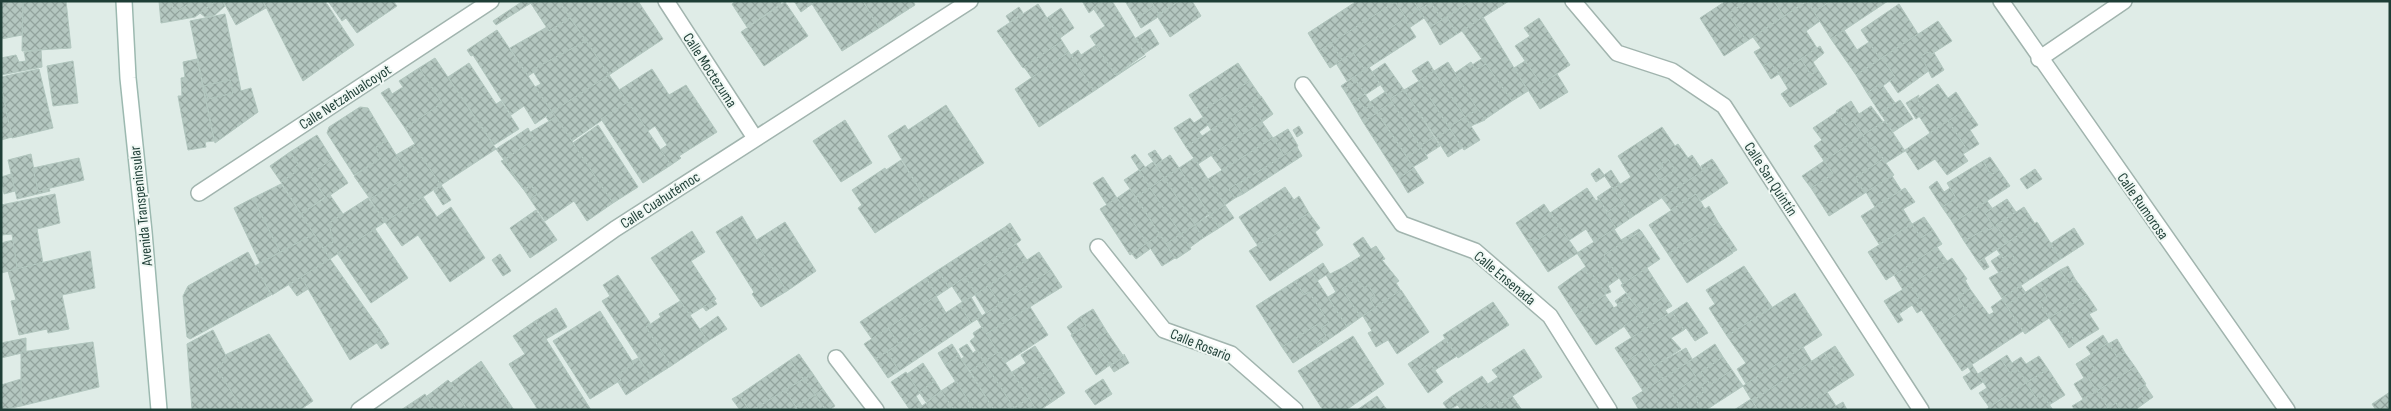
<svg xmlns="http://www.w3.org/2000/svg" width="2391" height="411" viewBox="0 0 2391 411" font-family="'Sofia Sans Condensed',sans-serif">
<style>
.building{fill:url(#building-cross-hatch);stroke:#b1c6be;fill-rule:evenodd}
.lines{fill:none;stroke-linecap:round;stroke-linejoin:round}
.street-casing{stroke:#a1b4ae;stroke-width:18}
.secondary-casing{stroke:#9cb9b0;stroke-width:18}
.street{stroke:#fff;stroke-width:15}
.secondary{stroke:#fff;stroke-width:15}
.labels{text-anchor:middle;stroke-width:4;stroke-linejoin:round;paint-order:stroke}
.street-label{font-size:15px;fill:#1e3e36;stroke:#f0f8f4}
</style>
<defs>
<pattern id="building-cross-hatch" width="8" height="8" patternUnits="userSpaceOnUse" patternTransform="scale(1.25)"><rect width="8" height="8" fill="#b4c7c0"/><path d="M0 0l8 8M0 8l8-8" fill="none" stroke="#92a39d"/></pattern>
</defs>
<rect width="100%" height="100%" fill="#dfece7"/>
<!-- building -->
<g class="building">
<polygon points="23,1 66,1 71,48 22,51"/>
<polygon points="23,1 22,35 1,39 1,2"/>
<polygon points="159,1 169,1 176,12 190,3 189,1 216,1 195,17 161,23"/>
<polygon points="169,1 189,1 190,3 176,12"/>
<polygon points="216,1 223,1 225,6 215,15 205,17 200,13"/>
<polygon points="223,1 263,1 266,8 236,25"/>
<polygon points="263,1 325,1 354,45 303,81"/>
<polygon points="328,1 393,1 397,6 357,33 346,18 342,21"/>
<polygon points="523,1 531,3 496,25 493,21"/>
<polygon points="559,1 638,1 663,39 609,75"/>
<polygon points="559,1 570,18 549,31 530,2"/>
<polygon points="736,1 780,1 781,4 747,27 732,4"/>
<polygon points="794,1 816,1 801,12"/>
<polygon points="816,1 863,1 879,28 842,51 812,4"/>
<polygon points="863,1 913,1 915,5 879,28"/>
<polygon points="1082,1 1104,1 1089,13"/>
<polygon points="1104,1 1112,1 1145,54 1115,75 1090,36 1105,26 1093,8"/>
<polygon points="1125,1 1151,1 1154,7 1136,19"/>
<polygon points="1151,1 1179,1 1159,14"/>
<polygon points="1179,1 1192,1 1201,16 1170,37 1157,16"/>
<polygon points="1357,1 1396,2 1319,51 1308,33"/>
<polygon points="1398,1 1414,1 1419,9 1406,18 1395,2"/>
<polygon points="1414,1 1433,1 1419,10"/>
<polygon points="1433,1 1471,1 1442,20 1431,3"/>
<polygon points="1471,1 1509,1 1457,34 1447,17"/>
<polygon points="1726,1 1747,1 1728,14 1747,41 1724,56 1700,18"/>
<polygon points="1747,1 1774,1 1784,16 1747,41 1728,14"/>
<polygon points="1774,1 1807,1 1784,16"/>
<polygon points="1807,1 1831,1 1814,12"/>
<polygon points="1807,1 1820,21 1806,31 1817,48 1779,74 1770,62 1763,66 1754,52 1761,48 1753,37"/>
<polygon points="1831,1 1888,1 1831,39 1814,12"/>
<polygon points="785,2 808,36 764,66 741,32"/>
<polygon points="1395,2 1406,18 1342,60 1331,43"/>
<polygon points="1431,3 1442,20 1430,27 1419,10"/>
<polygon points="1038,4 1062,41 1023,68 997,31"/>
<polygon points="1899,4 1918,34 1880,59 1861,30"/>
<polygon points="1019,7 1023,13 1010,22 1006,16"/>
<polygon points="1154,7 1159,14 1158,17 1141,28 1136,19"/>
<polygon points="1061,8 1074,28 1060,38 1047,18"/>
<polygon points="1419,9 1424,18 1409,28 1404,19"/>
<path d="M 225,14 L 241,91 L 251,88 L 258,112 L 215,143 L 190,21 ZM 230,80 L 233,93 L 208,99 L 204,86 Z"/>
<polygon points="1447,17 1457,34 1440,45 1430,27"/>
<polygon points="1483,17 1528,91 1512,101 1462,31"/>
<polygon points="570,18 586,41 532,70 534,72 528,76 510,48 547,27 549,31"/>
<polygon points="1539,18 1570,65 1541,84 1515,46 1530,36 1524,28"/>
<polygon points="1404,19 1416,37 1365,70 1353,53"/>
<polygon points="1938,21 1952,41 1930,55 1928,52 1921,56 1930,70 1898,93 1890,81 1895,77 1882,58"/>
<polygon points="1150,29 1159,44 1145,53 1136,38"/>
<polygon points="497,30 552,112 535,124 524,106 511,115 473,55 471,56 467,50"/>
<polygon points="1844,30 1857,50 1869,42 1880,59 1856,75 1831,39"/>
<polygon points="586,41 609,75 552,112 535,87 541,84 532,70"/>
<polygon points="1062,41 1069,52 1032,78 1024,67"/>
<polygon points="1331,43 1342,60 1330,68 1319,51"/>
<polygon points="1096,45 1115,75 1146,56 1094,91 1071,55 1078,50 1081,55"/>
<polygon points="1820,46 1824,53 1813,62 1818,70 1811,75 1801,59"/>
<polygon points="41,50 42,67 1,75 1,58 16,55 19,62 26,61 24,52"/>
<polygon points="1069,52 1094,91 1039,127 1015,89"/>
<polygon points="1928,52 1930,55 1934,53 1944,70 1932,78 1921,56"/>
<polygon points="1353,53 1365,70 1347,81 1336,63"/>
<polygon points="435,58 496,149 441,185 413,145 415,144 405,128 442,103 419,68"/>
<polygon points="1483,58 1486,64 1476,70 1472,65"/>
<polygon points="1882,58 1895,77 1880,88 1878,85 1867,93 1856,75"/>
<polygon points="197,59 214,141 205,142 206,147 188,150 178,96 182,96 181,78 185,77 183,62"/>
<polygon points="1801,59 1811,75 1818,70 1827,84 1790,107 1781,94 1788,89 1779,74"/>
<polygon points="73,61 78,103 53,106 47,66"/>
<polygon points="1428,61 1434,71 1419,81 1412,71"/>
<polygon points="1525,61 1541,84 1557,74 1568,92 1540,109 1514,68"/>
<polygon points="1448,62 1478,109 1465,117 1434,71"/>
<polygon points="1471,62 1476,70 1486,64 1512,101 1484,120 1455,73"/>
<polygon points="1770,62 1779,74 1771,79 1763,66"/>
<polygon points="469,63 496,104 501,101 519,129 494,145 448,77"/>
<polygon points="1238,63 1250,81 1200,112 1189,95"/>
<polygon points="1385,63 1404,90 1390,99 1372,72"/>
<polygon points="1369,67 1380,85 1365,95 1354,77"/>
<polygon points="419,68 442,103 405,128 381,93 389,88 392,94 403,87 399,81"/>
<polygon points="39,69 53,128 12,138 1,87 1,77"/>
<polygon points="652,69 669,95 686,85 717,132 679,156 681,158 671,165 660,150 667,145 655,126 648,131 619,90"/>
<polygon points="1434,71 1465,117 1449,127 1419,81"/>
<polygon points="609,75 628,102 572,141 552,112"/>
<polygon points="1354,77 1356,81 1344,90 1341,86"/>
<polygon points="230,80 233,93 208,99 204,86"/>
<polygon points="1250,81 1261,97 1211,130 1200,112"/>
<polygon points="1356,81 1365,94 1352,103 1344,90"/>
<polygon points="1419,81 1450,129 1436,138 1404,90"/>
<polygon points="1938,84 1948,98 1956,92 1967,109 1930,133 1919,116 1926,111 1917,99"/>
<polygon points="1878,85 1880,88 1883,86 1895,103 1880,113 1867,93"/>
<polygon points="1,87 12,137 1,140"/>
<polygon points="1404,90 1434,137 1420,146 1390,99"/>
<polygon points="1385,92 1392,102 1377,112 1370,102"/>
<polygon points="1365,94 1372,105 1365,109 1358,99"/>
<polygon points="1919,95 1917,99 1926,111 1916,119 1906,103"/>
<polygon points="1261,96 1273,114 1262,122 1251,103"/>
<polygon points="1358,99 1365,109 1372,105 1377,113 1363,122 1352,103"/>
<polygon points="1900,100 1913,119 1893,132 1880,113"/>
<polygon points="1851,101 1859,114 1871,106 1883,122 1863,135 1853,121 1846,125 1836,111"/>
<polygon points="628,102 671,165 643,183 601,119"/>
<polygon points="1392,102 1421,148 1407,157 1377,112"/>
<polygon points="1251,103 1262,122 1242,135 1230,117"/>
<polygon points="946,105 984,163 926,200 888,136 905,125 908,130"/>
<polygon points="360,107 368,108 387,140 375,148 381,158 354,175 327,133 329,127"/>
<polygon points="1478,109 1485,120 1471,126 1465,117"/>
<polygon points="1967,109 1978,125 1970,130 1979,144 1968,151 1948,121"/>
<polygon points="552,112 556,117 549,121 546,117"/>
<polygon points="1837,112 1846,125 1853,121 1863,135 1824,161 1814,146 1822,140 1813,128"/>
<polygon points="1377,113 1414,168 1399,178 1363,122"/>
<polygon points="556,117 613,203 587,221 574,201 545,221 530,199 537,194 533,191 534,188 531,185 524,190 504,160 534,139 529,133"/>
<polygon points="1203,117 1208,125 1199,132 1202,136 1186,147 1174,128 1190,118 1194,123"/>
<polygon points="1230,117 1242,135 1198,164 1186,147"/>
<polygon points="1465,117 1480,140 1464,150 1449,127"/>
<polygon points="845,120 872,163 841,182 813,141"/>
<polygon points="1885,121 1905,151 1886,163 1875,146 1871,149 1863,135"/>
<polygon points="1948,121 1968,151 1963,154 1968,161 1947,175 1935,159 1918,170 1905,150"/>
<polygon points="1262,122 1273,138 1222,170 1211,155"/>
<polygon points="598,125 638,187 613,203 573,143"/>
<polygon points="1299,126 1303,133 1297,137 1293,130"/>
<path d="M 1662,127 L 1675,146 L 1678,144 L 1688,158 L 1692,155 L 1703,171 L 1632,217 L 1613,189 L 1631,177 L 1618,156 ZM 1668,159 L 1675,170 L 1660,180 L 1655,173 L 1663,167 L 1661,164 Z"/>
<polygon points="528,128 534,139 504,160 496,149"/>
<polygon points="1288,129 1298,146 1284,156 1273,138"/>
<polygon points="1450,129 1462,148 1448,157 1436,138"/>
<polygon points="317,135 332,159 310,175 325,197 301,214 281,182 297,171 295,167 298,164 290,152"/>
<polygon points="1863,135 1871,149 1875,146 1883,159 1855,178 1865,193 1829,216 1811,188 1833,174 1824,161"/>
<polygon points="1434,137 1440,146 1426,155 1420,146"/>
<polygon points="1273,138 1284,156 1229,189 1235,198 1225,205 1208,179"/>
<polygon points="387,140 409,176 370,199 354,176 381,158 375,148"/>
<polygon points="413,145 441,185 385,222 370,199 409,176 396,155"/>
<polygon points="1297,147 1302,156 1243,194 1237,185"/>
<polygon points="1421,148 1428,158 1413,167 1407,157"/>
<polygon points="1155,150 1162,160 1156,165 1148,154"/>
<polygon points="290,152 298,164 295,167 297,171 281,182 270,166"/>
<polygon points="31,154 38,191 49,188 50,191 17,199 8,160"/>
<polygon points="1135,154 1145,167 1140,171 1131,157"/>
<polygon points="1170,155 1179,168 1164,178 1156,165"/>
<polygon points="1990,157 1999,170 1991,175 1983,161"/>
<polygon points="79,158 84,180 38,191 33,168"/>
<polygon points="1194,158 1225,205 1210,215 1179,168"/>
<polygon points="332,159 348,183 326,198 310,175"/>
<polygon points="1668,159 1675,170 1660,180 1655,173 1663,167 1661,164"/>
<polygon points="1712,159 1715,163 1703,171 1701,166"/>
<polygon points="1883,159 1894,175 1865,193 1855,178"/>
<polygon points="504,160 524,190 501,161"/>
<polygon points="901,160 926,200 875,233 858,208 862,205 852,190 885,168 886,170"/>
<polygon points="1824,161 1833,174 1811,188 1802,176"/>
<polygon points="1983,161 1991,175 1999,170 2010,186 1953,223 1942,207 1956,198 1947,183"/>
<polygon points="1153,162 1164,178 1150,188 1140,171"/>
<polygon points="1715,163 1728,183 1701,201 1696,194 1671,210 1662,198"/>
<polygon points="1179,168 1209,214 1195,225 1164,178"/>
<polygon points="1414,168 1424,183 1408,193 1399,178"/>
<polygon points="1599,168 1605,176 1596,182 1591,174"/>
<polygon points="2035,169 2042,179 2027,189 2020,179"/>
<polygon points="1139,170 1150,188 1136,197 1124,180"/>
<polygon points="1611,170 1620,184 1613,189 1604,175"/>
<polygon points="11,174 15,191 4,194 1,177"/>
<polygon points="1892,176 1901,190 1875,207 1866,192"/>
<polygon points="1103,177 1117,198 1107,205 1093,183"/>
<polygon points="1164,178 1195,225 1181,234 1150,188"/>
<polygon points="1937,181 1944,192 1950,188 1956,198 1942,207 1929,187"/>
<polygon points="281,184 314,234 280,252 253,198"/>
<polygon points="1236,184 1243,194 1235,198 1229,189"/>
<polygon points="441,185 451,200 443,205 434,191"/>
<polygon points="531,185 537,194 530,199 524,190"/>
<polygon points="1285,187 1294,200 1299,196 1309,213 1258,246 1239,217"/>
<polygon points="1612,187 1622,202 1608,212 1597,197"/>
<polygon points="1150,188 1181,234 1166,244 1136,197"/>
<polygon points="1587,188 1596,201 1599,199 1616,228 1594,242 1586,229 1568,241 1550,213"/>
<polygon points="1905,188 1915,202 1903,209 1912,224 1879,244 1861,216"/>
<polygon points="1130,189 1160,235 1147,243 1117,198"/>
<polygon points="55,194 60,223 37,229 43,263 17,269 12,234 1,235 1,205"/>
<polygon points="1696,194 1705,209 1709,206 1718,222 1668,254 1649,225"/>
<polygon points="330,195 343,214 329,223 332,227 330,228 333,242 323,248 301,214"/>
<polygon points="423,197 437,217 451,207 485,258 450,282 418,235 402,246 385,222"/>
<polygon points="253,198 280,252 260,263 234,208"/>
<polygon points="368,198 385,222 330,259 323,248 333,242 330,228 332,227 329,223"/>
<polygon points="1117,198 1147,243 1130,255 1100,209"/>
<polygon points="2007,199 2016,212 1996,225 2008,242 1978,262 1964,241 1987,228 1989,230 1994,227 1985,213"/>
<polygon points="1987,201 1992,208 1985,213 1994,227 1989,230 1987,228 1964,241 1953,223"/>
<polygon points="1622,202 1632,217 1616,228 1606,213"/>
<polygon points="1544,204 1559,226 1538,240 1527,240 1516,223"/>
<polygon points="1225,205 1234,218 1219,228 1210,215"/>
<polygon points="2024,207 2035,224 2008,242 1996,225"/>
<polygon points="536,210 557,240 530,258 510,228"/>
<polygon points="1309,213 1320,228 1315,232 1323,245 1270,281 1249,251"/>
<polygon points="1210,215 1219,228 1203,238 1195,225"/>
<polygon points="742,216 787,291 761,307 752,294 754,292 716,232"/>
<polygon points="1924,217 1933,230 1921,238 1912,224"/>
<polygon points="785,222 816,271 787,291 755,241"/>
<polygon points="1718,222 1729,238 1725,240 1733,253 1687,283 1668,254"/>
<polygon points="2037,222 2061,259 2002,298 1989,278 2017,262 2011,253 2003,258 1997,250"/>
<polygon points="1010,223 1021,240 1016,244 1005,227"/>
<polygon points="1912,224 1921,238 1933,230 1942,244 1886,280 1868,252"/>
<polygon points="1195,225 1203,238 1189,248 1181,234"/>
<polygon points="1559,226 1578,253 1548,272 1527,240 1538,240"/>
<polygon points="1005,227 1016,244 949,288 938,270"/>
<polygon points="2074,228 2084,244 2061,259 2050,244"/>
<polygon points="375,229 408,278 371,303 337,253"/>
<polygon points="1614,229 1621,240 1639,229 1641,231 1604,255 1619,278 1608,286 1611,292 1606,294 1593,275 1589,277 1584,268 1586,267 1577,253"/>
<polygon points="692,231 705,252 691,261 716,299 690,315 651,258"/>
<polygon points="1641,231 1660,259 1623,284 1604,255"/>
<polygon points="314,234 330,259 272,295 255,266"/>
<polygon points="1181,234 1191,249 1176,259 1166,244"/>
<polygon points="1160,235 1175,258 1162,266 1147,243"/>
<polygon points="1363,237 1371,249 1376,246 1385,259 1382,260 1399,281 1396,283 1401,291 1375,308 1370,299 1375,296 1368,285 1364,288 1357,279 1342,289 1361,317 1347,327 1328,297 1336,292 1326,275 1317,281 1311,271 1323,263 1330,274 1342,268 1361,256 1353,244"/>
<polygon points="1729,238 1737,250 1733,252 1725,240"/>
<polygon points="13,240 17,269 1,273 1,243"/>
<polygon points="1147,243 1150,249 1136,259 1132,254"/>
<polygon points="1016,244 1027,260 976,294 965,277"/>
<polygon points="1937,247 1947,261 1903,290 1894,275"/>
<polygon points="90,251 95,288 62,295 69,329 48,333 47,329 19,335 11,301 16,300 8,271"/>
<polygon points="248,252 271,295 190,339 187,337 183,296 188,286"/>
<polygon points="1039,252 1051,270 1000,304 988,286"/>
<polygon points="2011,253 2017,262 1999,273 1991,261 2000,255 2003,258"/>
<polygon points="500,254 511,271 503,276 492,260"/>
<polygon points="1952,258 1967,279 1965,280 1970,289 1958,297 1965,309 1934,329 1915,300 1919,298 1910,285"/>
<polygon points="1984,258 1989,267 1984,270 1978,262"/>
<polygon points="330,259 379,328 376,330 383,339 350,360 301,277"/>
<polygon points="1744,266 1772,307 1727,336 1709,308 1715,304 1706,290"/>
<polygon points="2068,266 2075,279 2069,283 2060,270"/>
<polygon points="1584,268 1589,277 1593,275 1606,294 1576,315 1558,287"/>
<polygon points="1647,268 1665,296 1641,313 1621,285"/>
<polygon points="938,270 949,288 937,296 926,278"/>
<polygon points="1051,270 1062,287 986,334 977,319"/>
<polygon points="2060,270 2069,283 2075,279 2087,295 2049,318 2039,302 2047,297 2038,284"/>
<polygon points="1311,271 1347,327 1319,346 1316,343 1326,336 1321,328 1329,323 1309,292 1304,295 1295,281"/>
<polygon points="618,275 650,323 646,327 671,366 652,378 602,301 610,296 603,285"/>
<polygon points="301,277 308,289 297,296 289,285"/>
<polygon points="965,277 976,294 963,303 952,286"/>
<polygon points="926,278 937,296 872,339 860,322"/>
<polygon points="1357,279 1364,288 1368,285 1375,296 1370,299 1375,308 1361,317 1342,289"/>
<polygon points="1295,281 1304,295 1309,292 1329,323 1321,328 1318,324 1282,347 1256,306"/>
<polygon points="2038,284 2047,297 2039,302 2049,318 2025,334 2006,305"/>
<polygon points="1910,285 1919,298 1915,300 1922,310 1917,313 1912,305 1899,314 1903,320 1898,323 1884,301"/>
<polygon points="988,286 1000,304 986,313 975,295"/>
<polygon points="2021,286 2026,293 2006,305 2002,298"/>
<polygon points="1970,289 1978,300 1965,309 1958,297"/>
<polygon points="1401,290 1429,332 1397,354 1388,340 1376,347 1368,333 1372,331 1363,316"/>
<polygon points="1626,293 1629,298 1618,305 1615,301"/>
<polygon points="1795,293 1822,335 1746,384 1737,369 1746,363 1727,336"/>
<polygon points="1605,295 1614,308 1629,298 1643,314 1596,345 1576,315"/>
<polygon points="2087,295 2097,310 2089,314 2099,329 2076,343 2067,329 2060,334 2049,318"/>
<polygon points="936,296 946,313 899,344 888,328"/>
<polygon points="1665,296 1672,306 1665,310 1668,314 1632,338 1624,326"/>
<polygon points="971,297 982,316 971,323 959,304"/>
<polygon points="2002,299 2023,331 1962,371 1934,329 1978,300 1989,315 1994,312 1991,307"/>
<polygon points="714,300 717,304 706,311 703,307"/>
<polygon points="680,301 708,341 671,366 646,327 661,317 659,314"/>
<polygon points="1493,302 1509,325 1458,358 1443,335"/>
<polygon points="1687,302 1708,333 1695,341 1686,328 1684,330 1672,312"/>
<polygon points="959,304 971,323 899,371 887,352"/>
<polygon points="1030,307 1048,335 1005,363 986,334"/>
<polygon points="556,308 567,327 546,339 535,321"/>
<polygon points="1093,309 1107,332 1094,341 1110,365 1096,375 1071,335 1086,326 1080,317"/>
<polygon points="600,311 634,364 617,375 621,380 590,399 553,341"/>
<polygon points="1672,312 1684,330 1671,338 1681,349 1654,366 1643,350 1625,363 1615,348"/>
<polygon points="718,316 727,329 708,341 700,329"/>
<polygon points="1080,317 1086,326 1072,334 1067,327"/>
<polygon points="535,321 546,339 591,410 538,410 509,364 525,354 513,336"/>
<polygon points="1318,324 1326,336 1316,343 1319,346 1293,363 1282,347"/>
<polygon points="982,327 998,352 984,362 970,341 975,337 973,333"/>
<polygon points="379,328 389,344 381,349 377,343 383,339 376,330"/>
<polygon points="888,328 899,344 875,359 864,344"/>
<polygon points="2067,329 2076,343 2069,348 2060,334"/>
<polygon points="213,330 227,358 217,369 243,410 192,410 187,344"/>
<polygon points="1107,332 1124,357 1110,365 1094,341"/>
<polygon points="269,334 313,401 300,410 243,410 217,369 227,358 225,355"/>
<polygon points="2103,335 2108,343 2091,354 2086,347"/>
<polygon points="1353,336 1384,384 1346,410 1323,410 1298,371"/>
<polygon points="26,338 26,352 1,358 1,343"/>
<polygon points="1445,339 1457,356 1435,370 1430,363 1415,374 1408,364"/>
<polygon points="2117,339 2125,353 2117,357 2108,344"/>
<polygon points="93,342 99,387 21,406 21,352"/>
<polygon points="2108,343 2117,357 2125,353 2135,367 2097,391 2087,376 2096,371 2087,357"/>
<polygon points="952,344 959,355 945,365 938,353"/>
<polygon points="967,344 973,353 977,350 984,362 970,371 961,359 964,357 959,349"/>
<polygon points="1715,344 1723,357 1701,372 1708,381 1701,386 1705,391 1695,398 1702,410 1677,410 1680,406 1672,394 1696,377 1687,363"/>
<polygon points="1035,346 1050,369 1036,379 1052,402 1040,410 1036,410 1012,372 1026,363 1021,355"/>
<polygon points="1835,346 1854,375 1843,382 1824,353"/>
<polygon points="1803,347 1812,362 1752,401 1743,386"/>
<polygon points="1686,348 1692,359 1663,379 1654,366"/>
<polygon points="1524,349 1542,377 1500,404 1495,397 1479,410 1461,410 1452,396 1482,376 1488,384 1498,377 1492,370"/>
<polygon points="1643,350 1663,379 1643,391 1625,363"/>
<polygon points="887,352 899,371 888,378 875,359"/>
<polygon points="998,352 1029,398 1014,408 984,362"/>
<polygon points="1824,353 1843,382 1800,410 1758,410 1752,401"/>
<polygon points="799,354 813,374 803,379 790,360"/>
<polygon points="1124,354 1129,363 1114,372 1110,366 1124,357"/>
<polygon points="959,355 961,359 994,410 974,410 945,365"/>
<polygon points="2007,355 2012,363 2021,357 2026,364 2039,356 2048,369 2027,382 2017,369 2010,373 2001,359"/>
<polygon points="1723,357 1732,370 1710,385 1701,372"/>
<polygon points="2087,357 2096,371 2087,376 2097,391 2083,399 2074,384 2084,378 2076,364"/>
<polygon points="638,358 652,378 626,395 618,382 621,380 617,375 634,364 632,361"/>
<polygon points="2001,359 2010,373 2017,369 2027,382 1989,407 1979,393 1987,388 1978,374"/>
<polygon points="790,360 803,379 753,410 749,410 739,395"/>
<polygon points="481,361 514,410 511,410 480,362"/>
<polygon points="480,362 511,410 467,410 451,383"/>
<polygon points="984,362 1014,408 994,410 970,371"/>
<polygon points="923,363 935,381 919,392 907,374"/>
<polygon points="1430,363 1443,382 1428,393 1415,374"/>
<polygon points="1687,363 1696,377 1672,394 1680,406 1677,410 1639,410 1632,398"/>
<polygon points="1972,365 1983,382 1971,390 1963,377 1971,372 1968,367"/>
<polygon points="2135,367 2146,384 2138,389 2146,402 2135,410 2120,410 2116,403 2108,408 2097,391"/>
<polygon points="1050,369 1065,393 1052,402 1036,379"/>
<polygon points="2048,369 2065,395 2049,405 2042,394 2036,398 2026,383"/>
<polygon points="1732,370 1743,386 1706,410 1702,410 1695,398 1705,391 1701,386 1708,381 1710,385"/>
<polygon points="906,372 920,393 916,396 922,406 916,410 910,410 891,382"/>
<polygon points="813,374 823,389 815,395 804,379"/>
<polygon points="21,379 21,406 1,410 1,385"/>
<polygon points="804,379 815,395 796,407 785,390"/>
<polygon points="1103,379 1112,394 1095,405 1085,391"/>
<polygon points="448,380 451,383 467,410 435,410 427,396"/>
<polygon points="935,381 941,391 926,402 919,392"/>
<polygon points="956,381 974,410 954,410 941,391"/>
<polygon points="2026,383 2036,398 2042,394 2053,410 1985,410"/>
<polygon points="2145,385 2153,397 2146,402 2138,389"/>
<polygon points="823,389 835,406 829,410 826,410 815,395"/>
<polygon points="785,390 796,407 792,410 753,410"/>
<polygon points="941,391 954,410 931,410 926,403"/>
<polygon points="2097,391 2108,408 2116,403 2120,410 2075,410 2072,406"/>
<polygon points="1827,392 1836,406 1843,402 1847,410 1800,410"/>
<polygon points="2390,392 2390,410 2376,410 2372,404"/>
<polygon points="425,394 435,410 401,410"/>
<polygon points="739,395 749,410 740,410 732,399"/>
<polygon points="815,395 826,410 799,410 796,407"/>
<polygon points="1377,396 1387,410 1357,410"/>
<polygon points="1452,396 1458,405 1448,410 1443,403"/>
<polygon points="1512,396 1522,410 1479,409 1495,397 1500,404"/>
<polygon points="1029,398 1035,408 1016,410 1014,408"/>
<polygon points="1751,399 1758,410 1734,410"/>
<polygon points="926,403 931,410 916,410 922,406"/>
</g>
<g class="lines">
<defs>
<g id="street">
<polyline points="666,1 755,138"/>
<polyline points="1573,1 1617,53 1672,71 1724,106 1921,410"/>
<polyline points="2001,1 2287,410"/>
<polyline points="2039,59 2124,1"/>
<polyline points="1303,85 1402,224 1475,251 1550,316 1609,410"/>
<polyline points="199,193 491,1"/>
<polyline points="1098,247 1164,330 1231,354 1295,410"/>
<polyline points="836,358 876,410"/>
<polyline points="359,410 615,229 970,1"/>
</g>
<polyline id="secondary" points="124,1 128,78 144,232 159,410"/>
</defs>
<!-- street casing -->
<use href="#street" class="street-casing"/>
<!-- secondary casing -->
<use href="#secondary" class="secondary-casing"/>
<!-- street -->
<use href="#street" class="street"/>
<!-- secondary -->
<use href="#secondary" class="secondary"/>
</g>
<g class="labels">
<!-- street labels -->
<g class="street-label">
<text transform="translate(710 70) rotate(57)" y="5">Calle Moctezuma</text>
<text transform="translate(345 97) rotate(-33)" y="5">Calle Netzahualcoyot</text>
<text transform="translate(1771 179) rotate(57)" y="5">Calle San Quintín</text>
<text transform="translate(660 200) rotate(-33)" y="5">Calle Cuahutémoc</text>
<text transform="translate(141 206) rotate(-96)" y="5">Avenida Transpeninsular</text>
<text transform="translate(2143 206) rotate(55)" y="5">Calle Rumorosa</text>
<text transform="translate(1505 278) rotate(40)" y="5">Calle Ensenada</text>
<text transform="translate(1201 345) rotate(22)" y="5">Calle Rosario</text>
</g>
</g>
<!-- border -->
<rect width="2391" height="411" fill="none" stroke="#1e3e36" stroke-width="5"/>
</svg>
